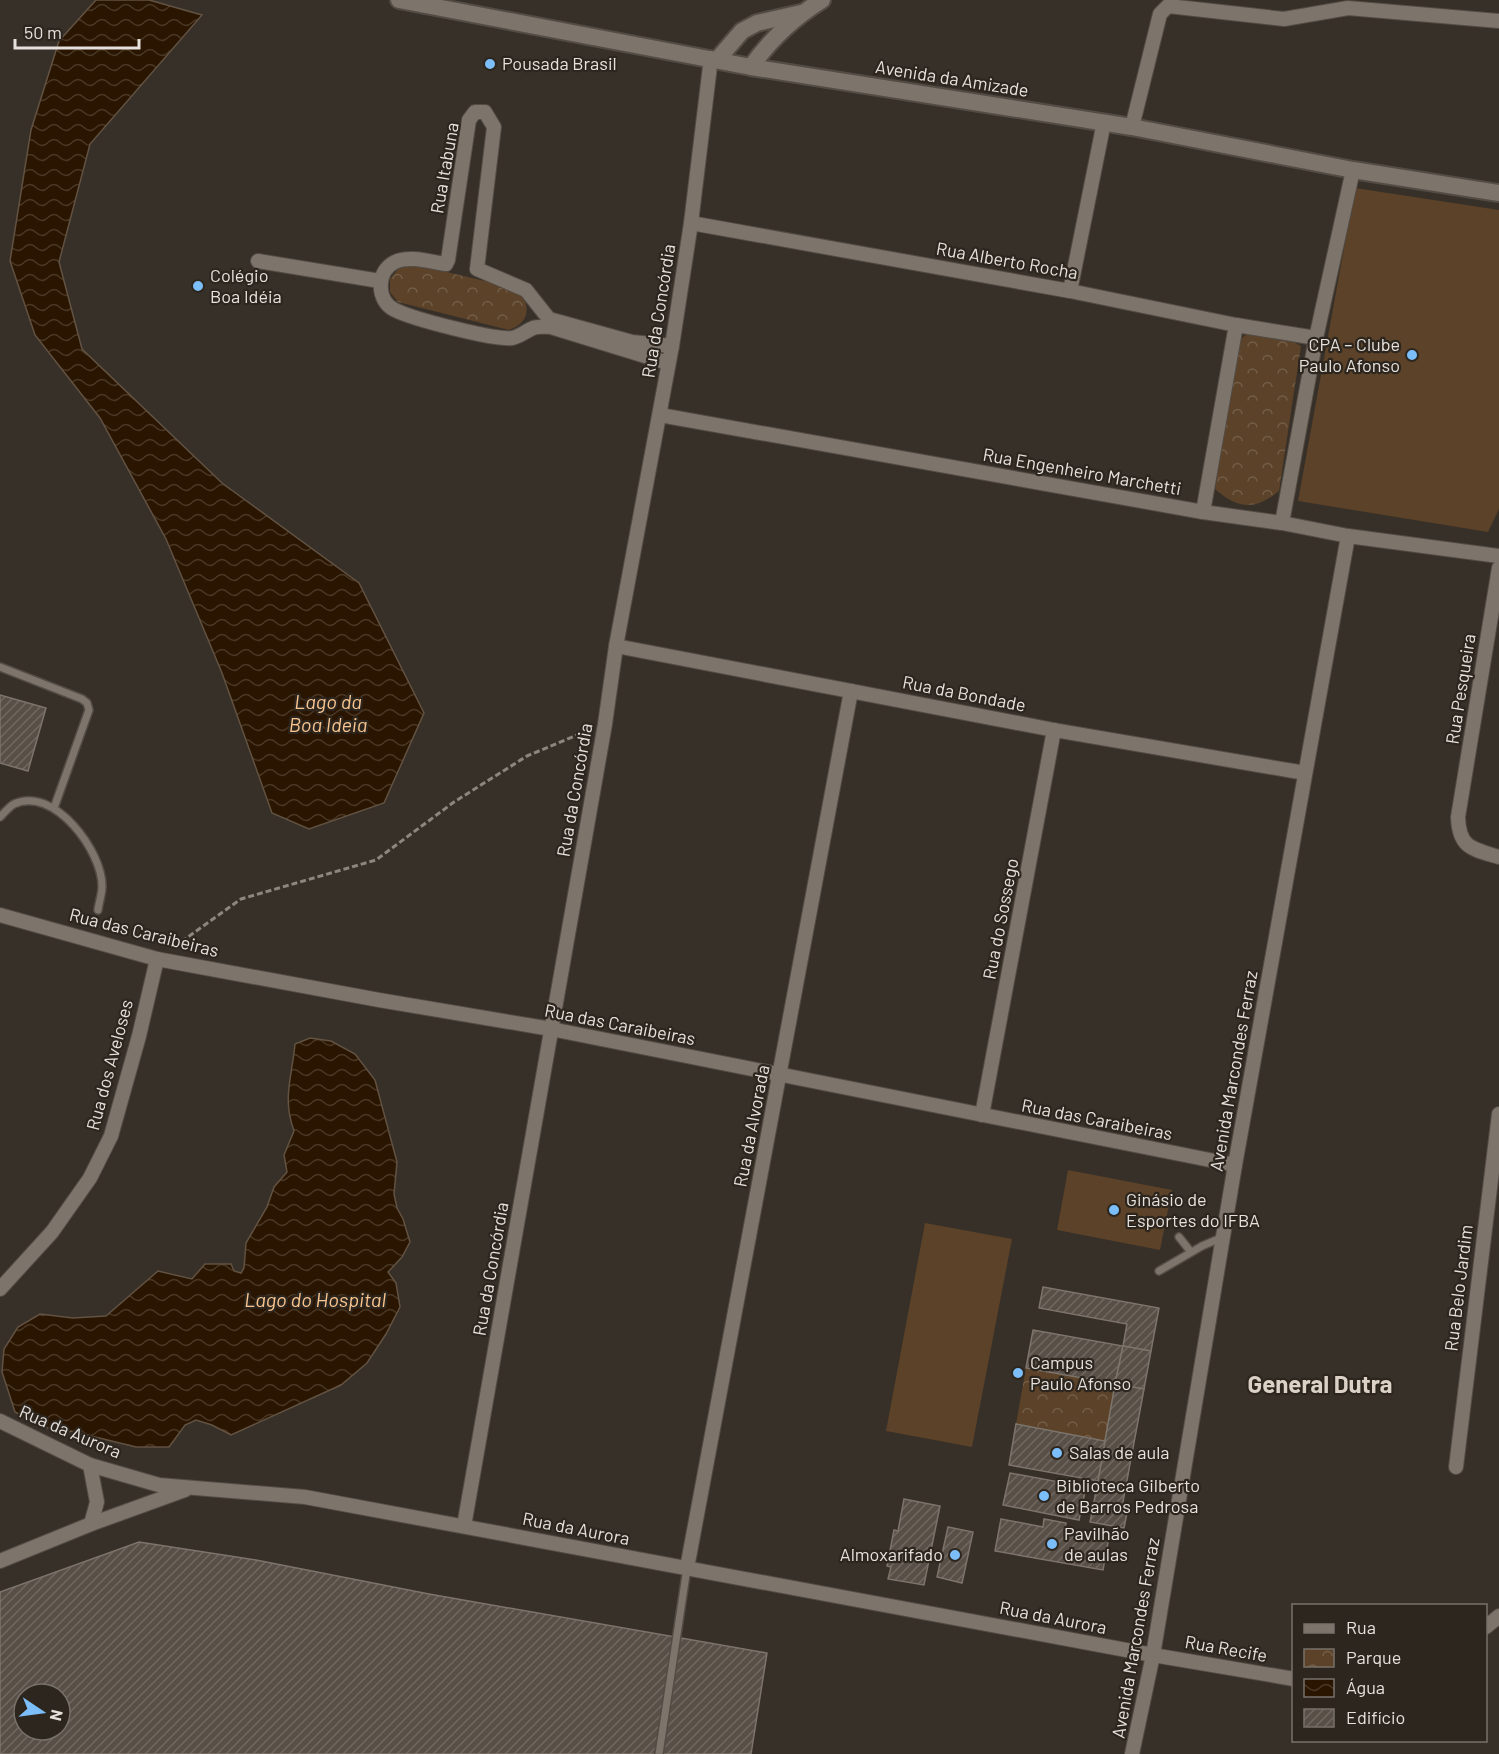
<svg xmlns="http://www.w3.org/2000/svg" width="1499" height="1754" viewBox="0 0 1499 1754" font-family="Barlow,sans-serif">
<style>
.park{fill:url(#park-crowns)}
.pitch{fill:#5b4228}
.water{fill:url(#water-waves);stroke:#625242;stroke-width:1.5}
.building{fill:url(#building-hatch);stroke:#7d746b;stroke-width:1.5;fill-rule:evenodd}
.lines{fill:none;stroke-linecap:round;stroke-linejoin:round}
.service-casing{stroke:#534c45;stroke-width:10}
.minor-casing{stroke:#534c45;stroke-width:16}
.tertiary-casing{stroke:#534c45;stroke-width:20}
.path{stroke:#8c867f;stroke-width:3;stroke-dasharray:6 3;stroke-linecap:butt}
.service{stroke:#7d746b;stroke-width:7}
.minor{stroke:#7d746b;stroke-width:14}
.tertiary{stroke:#7d746b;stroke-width:16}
.poi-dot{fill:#7cbef9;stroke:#2d261e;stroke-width:2}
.labels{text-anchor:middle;stroke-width:4.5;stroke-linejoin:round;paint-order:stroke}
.poi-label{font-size:18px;fill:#e6e1dc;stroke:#2d261e;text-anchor:start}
.street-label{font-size:18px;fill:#e6e1dc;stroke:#2d261e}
.water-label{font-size:20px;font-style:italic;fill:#fac58f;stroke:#2d261e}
.district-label{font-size:24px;font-weight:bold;fill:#dbd1c7;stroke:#2d261e}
</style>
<defs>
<pattern id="park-crowns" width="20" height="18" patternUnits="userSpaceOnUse" patternTransform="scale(1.5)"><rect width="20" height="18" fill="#5b4228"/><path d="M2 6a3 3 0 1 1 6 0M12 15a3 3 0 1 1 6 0" fill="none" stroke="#735d47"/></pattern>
<pattern id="water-waves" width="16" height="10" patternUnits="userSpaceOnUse" patternTransform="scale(1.5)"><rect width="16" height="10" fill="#2a1500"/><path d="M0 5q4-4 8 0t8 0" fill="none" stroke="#493725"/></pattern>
<pattern id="building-hatch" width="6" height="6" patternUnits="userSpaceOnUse" patternTransform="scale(1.5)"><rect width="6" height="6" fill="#584f47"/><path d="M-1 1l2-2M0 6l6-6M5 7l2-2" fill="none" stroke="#706861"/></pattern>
</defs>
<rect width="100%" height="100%" fill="#373028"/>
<!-- park -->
<g class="park">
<path d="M 413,264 L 519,289 C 530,306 531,322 509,330 L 398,302 L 390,292 L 390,279 L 401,266 Z"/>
<path d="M 1247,334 L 1286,338 L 1301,346 L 1279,491 C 1255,511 1238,509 1215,489 L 1238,341 Z"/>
<polygon points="1026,1368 1115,1384 1105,1441 1016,1424"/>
</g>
<!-- pitch -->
<g class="pitch">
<polygon points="1355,188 1499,210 1499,509 1488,532 1298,501"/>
<polygon points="1068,1170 1172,1190 1160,1250 1057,1230"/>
<polygon points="925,1223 1012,1239 972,1447 886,1431"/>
</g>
<!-- water -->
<g class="water">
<polygon points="96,0 149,0 202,15 90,144 59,262 82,349 222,483 359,583 424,713 384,803 309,829 272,813 222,673 166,539 100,418 35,335 10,261 31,130 59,41"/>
<path d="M 310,1038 L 331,1041 L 355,1054 L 375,1080 L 397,1162 L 394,1194 L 397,1208 L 403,1219 L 410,1242 L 402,1257 L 388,1272 L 396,1283 L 400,1307 L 386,1334 L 367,1363 L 341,1385 L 231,1435 L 212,1425 L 196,1420 L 185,1425 L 169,1447 L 136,1447 L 71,1431 L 60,1434 L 15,1412 L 2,1372 L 4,1349 L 18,1327 L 40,1314 L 73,1318 L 106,1316 L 158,1271 L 192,1279 L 205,1264 L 231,1264 L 234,1271 L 241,1273 L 244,1268 L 246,1243 L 267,1207 L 274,1187 L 287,1172 L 284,1155 L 294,1131 C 282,1098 292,1077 295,1044 Z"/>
</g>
<!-- building -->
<g class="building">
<polygon points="0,695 46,708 28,771 0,763"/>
<polygon points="1043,1287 1159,1308 1151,1351 1123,1346 1127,1324 1039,1308"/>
<polygon points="1033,1330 1123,1346 1115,1384 1026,1368"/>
<polygon points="1123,1346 1151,1351 1144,1389 1115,1384"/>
<polygon points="1115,1384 1144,1389 1122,1507 1094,1502"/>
<polygon points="1016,1424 1105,1441 1098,1481 1009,1465"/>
<polygon points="1010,1473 1086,1487 1079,1520 1003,1505"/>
<polygon points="904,1499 940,1506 924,1585 888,1579 891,1567 887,1566 894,1530 898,1531"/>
<polygon points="1094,1502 1128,1508 1124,1528 1090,1522"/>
<polygon points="1001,1519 1043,1527 1044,1519 1066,1523 1065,1529 1109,1537 1103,1570 995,1551"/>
<polygon points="948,1527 973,1532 962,1583 937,1577"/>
<path d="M 139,1542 L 256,1560 L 429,1594 L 767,1653 L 751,1754 L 0,1754 L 0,1592 ZM 24,1694 L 60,1694 L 60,1730 L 24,1730 Z"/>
</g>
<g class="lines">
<defs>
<g id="service">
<polyline points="0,667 82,699 87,703 89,710 54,808"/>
<path d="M 0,817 C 4,813 9,807 14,804 C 54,785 103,852 102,887 C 102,894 99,902 98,910"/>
<polyline points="1179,1237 1191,1252"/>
<polyline points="1159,1271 1202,1246 1223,1237"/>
<polyline points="659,1754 687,1568"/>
</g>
<g id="minor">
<polyline points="1132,127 1160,14 1168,6 1284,19 1348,8 1499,21"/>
<polyline points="691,223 1070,291 1236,325 1316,338"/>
<polyline points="258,261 380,281"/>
<polyline points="1070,291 1104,122"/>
<path d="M 668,363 L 551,327 C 545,327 538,326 533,328 C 526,331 519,337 512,338 C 493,340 413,319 395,310 C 376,301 376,271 395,262 C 409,255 431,262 446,264 L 448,260 L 469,120 L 475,112 L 485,112 L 494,127 L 477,269 L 526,290 L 549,319 L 632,342 L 672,346"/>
<polyline points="660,415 1203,512 1282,523 1348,536 1499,556"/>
<polyline points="1203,512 1236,325"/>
<polyline points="1282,523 1316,338 1353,170"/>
<path d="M 1499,568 L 1458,817 C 1459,848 1472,849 1499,857"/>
<polyline points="616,646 1054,730 1305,773"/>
<polyline points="0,915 157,959 379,1000 551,1029 1235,1165"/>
<polyline points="982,1115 1054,730"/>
<polyline points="0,1289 52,1232 90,1178 111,1136 139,1036 157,959"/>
<polyline points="0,1421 90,1465 159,1485 305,1497 1153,1655 1294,1679"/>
<polyline points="1456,1467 1499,1114"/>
<polyline points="91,1524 185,1490"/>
<polyline points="464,1526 605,724 616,646 672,346 691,223 711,58"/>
<polyline points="0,1561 91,1524 97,1502 90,1465"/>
<polyline points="687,1568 851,691"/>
<polyline points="1486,1627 1499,1616"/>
<polyline points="1132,1754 1153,1655 1235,1165 1348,536"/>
</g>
<g id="tertiary">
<polyline points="399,0 751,67 1132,127 1353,170 1499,193"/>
<polyline points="717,60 742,31 757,23 801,13"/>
<path d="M 751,67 C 769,41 795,17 822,0"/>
</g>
</defs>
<!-- service casing -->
<use href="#service" class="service-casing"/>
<!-- minor casing -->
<use href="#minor" class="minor-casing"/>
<!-- tertiary casing -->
<use href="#tertiary" class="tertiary-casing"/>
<!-- path -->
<polyline class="path" points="174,947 241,899 376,860 454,802 527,756 589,730"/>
<!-- service -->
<use href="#service" class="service"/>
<!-- minor -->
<use href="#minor" class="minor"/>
<!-- tertiary -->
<use href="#tertiary" class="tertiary"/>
</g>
<!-- markers -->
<g class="poi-dot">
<circle cx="490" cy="64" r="6"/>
<circle cx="198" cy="286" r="6"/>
<circle cx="1412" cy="355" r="6"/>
<circle cx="1114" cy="1210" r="6"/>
<circle cx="1018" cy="1373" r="6"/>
<circle cx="1057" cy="1453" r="6"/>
<circle cx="1044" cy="1496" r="6"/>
<circle cx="1052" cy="1544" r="6"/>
<circle cx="955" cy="1555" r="6"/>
</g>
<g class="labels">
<!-- poi labels -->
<g class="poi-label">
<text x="502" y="70">Pousada Brasil</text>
<text x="210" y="282">Colégio<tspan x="210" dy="21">Boa Idéia</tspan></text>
<text x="1400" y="351" text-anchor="end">CPA – Clube<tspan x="1400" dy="21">Paulo Afonso</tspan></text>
<text x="1126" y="1206">Ginásio de<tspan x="1126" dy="21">Esportes do IFBA</tspan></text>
<text x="1030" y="1369">Campus<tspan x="1030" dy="21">Paulo Afonso</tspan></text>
<text x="1069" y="1459">Salas de aula</text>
<text x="1056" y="1492">Biblioteca Gilberto<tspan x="1056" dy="21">de Barros Pedrosa</tspan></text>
<text x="1064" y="1540">Pavilhão<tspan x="1064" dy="21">de aulas</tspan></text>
<text x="943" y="1561" text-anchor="end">Almoxarifado</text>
</g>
<!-- street labels -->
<g class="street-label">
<text transform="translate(952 79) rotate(9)" y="6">Avenida da Amizade</text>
<text transform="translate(445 168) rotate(-80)" y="6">Rua Itabuna</text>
<text transform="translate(1007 261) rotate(10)" y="6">Rua Alberto Rocha</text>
<text transform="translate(659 311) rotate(-81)" y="6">Rua da Concórdia</text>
<text transform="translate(1082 472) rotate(10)" y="6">Rua Engenheiro Marchetti</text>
<text transform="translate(1461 689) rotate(-81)" y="6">Rua Pesqueira</text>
<text transform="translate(964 694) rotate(11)" y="6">Rua da Bondade</text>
<text transform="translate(575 790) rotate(-80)" y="6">Rua da Concórdia</text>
<text transform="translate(1001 919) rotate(-79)" y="6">Rua do Sossego</text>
<text transform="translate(144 933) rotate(14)" y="6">Rua das Caraibeiras</text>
<text transform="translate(620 1025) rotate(11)" y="6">Rua das Caraibeiras</text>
<text transform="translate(110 1065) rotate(-75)" y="6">Rua dos Aveloses</text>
<text transform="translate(1234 1071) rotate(-80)" y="6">Avenida Marcondes Ferraz</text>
<text transform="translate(1097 1120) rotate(11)" y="6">Rua das Caraibeiras</text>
<text transform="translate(752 1126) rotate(-79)" y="6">Rua da Alvorada</text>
<text transform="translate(491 1269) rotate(-80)" y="6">Rua da Concórdia</text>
<text transform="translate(1459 1288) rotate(-83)" y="6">Rua Belo Jardim</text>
<text transform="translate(70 1432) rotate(23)" y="6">Rua da Aurora</text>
<text transform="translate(576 1529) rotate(11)" y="6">Rua da Aurora</text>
<text transform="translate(1053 1618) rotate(11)" y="6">Rua da Aurora</text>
<text transform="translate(1136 1638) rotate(-80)" y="6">Avenida Marcondes Ferraz</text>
<text transform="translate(1226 1649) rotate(10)" y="6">Rua Recife</text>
</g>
<!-- water labels -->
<g class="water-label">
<text x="328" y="709">Lago da<tspan x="328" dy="23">Boa Ideia</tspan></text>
<text x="315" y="1307">Lago do Hospital</text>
</g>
<!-- district labels -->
<g class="district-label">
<text x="1320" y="1393">General Dutra</text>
</g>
</g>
<!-- legend -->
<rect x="1292" y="1604" width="195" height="138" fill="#2d261e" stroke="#77716a" stroke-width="1.5"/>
<rect x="1304" y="1624" width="30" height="9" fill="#7d746b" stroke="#77716a" stroke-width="1.5"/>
<text x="1346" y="1634" font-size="18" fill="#e6e1dc">Rua</text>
<rect x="1304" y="1649" width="30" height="18" fill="url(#park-crowns)" stroke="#77716a" stroke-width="1.5"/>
<text x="1346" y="1664" font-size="18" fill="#e6e1dc">Parque</text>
<rect x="1304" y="1679" width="30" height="18" fill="url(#water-waves)" stroke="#77716a" stroke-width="1.5"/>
<text x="1346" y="1694" font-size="18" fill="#e6e1dc">Água</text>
<rect x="1304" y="1709" width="30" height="18" fill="url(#building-hatch)" stroke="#77716a" stroke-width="1.5"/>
<text x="1346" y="1724" font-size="18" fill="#e6e1dc">Edifício</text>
<!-- north arrow -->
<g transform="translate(42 1712) rotate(103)"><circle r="28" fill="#2d261e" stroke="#77716a" stroke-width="1.5"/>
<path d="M0-4.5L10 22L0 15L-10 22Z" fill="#7cbef9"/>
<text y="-9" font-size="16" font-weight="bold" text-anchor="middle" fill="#e6e1dc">N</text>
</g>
<!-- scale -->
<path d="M15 39v9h124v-9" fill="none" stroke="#e6e1dc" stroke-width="3"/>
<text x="24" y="39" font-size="18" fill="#e6e1dc" stroke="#2d261e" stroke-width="4.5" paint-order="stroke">50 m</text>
</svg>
